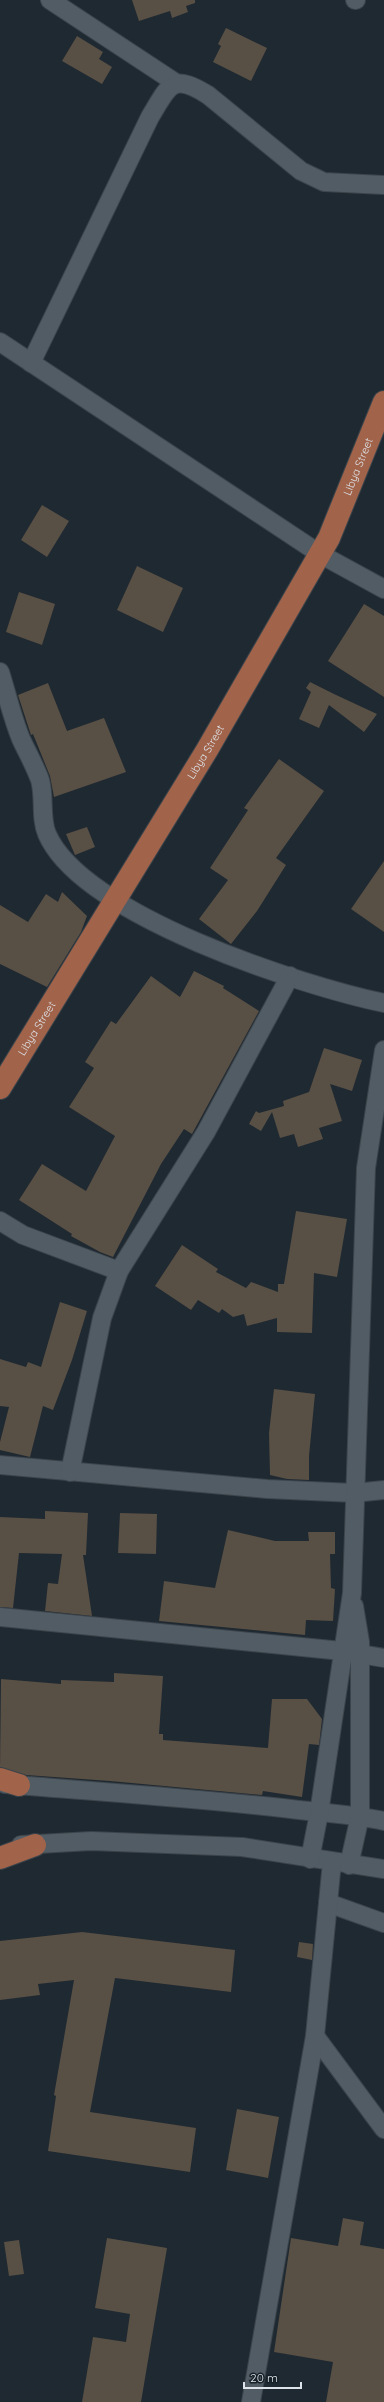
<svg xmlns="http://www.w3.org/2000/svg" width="384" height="2402" viewBox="0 0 384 2402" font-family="Quicksand,sans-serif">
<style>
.building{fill:#584f45}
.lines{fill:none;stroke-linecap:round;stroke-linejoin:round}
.minor-casing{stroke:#3c444b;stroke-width:20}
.major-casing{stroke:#3c444b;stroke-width:24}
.minor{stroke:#515c65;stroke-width:18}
.major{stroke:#a16349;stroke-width:22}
.labels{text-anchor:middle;stroke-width:3.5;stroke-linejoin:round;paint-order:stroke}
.street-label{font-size:11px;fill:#dde3e9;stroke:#162027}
</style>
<rect width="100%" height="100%" fill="#1f2931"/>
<!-- building -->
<g class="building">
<polygon points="132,0 195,0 195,3 186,6 188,12 172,18 170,11 139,21"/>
<polygon points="226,28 267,48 251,81 213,62 221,46 218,44"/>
<polygon points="77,36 103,52 99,59 112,67 102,84 62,61"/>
<polygon points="42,505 69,521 47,557 21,540"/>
<polygon points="137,566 183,588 163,632 117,610"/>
<polygon points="19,592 55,604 42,645 6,632"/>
<polygon points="364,604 384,616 384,697 328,661"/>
<polygon points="310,682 334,694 377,714 364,732 329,705 319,728 299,719 311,692 306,688"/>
<polygon points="48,683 67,731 104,718 126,772 54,797 50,776 33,734 31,735 18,695"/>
<polygon points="279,759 324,791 276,858 286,865 257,911 231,944 199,919 228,880 210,868 248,810 244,808"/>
<polygon points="87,827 95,847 75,855 66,834"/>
<polygon points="384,861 384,932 351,909"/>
<polygon points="62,892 87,916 81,932 47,987 0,964 0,905 28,922 46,894 58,902"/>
<polygon points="194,971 224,986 223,988 259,1011 192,1134 184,1129 161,1164 113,1257 100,1252 71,1236 72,1234 19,1200 42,1164 86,1191 115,1136 69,1107 94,1068 85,1062 111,1021 116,1024 151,976 180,997"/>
<polygon points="324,1048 362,1060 352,1091 330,1084 342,1121 319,1128 323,1139 298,1147 294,1134 280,1138 272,1112 261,1131 249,1124 256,1111 259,1113 284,1106 283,1101 309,1092"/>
<polygon points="296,1211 347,1219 337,1277 314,1273 312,1333 277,1332 277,1318 247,1326 244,1314 233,1317 222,1309 219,1313 198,1300 191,1310 155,1286 182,1245 218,1269 216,1272 246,1288 251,1282 278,1292 278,1284 284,1284"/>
<polygon points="60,1302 87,1311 72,1360 53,1410 43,1406 30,1457 0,1450 0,1442 9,1407 0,1406 0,1359 26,1367 28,1362 41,1367"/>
<polygon points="274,1389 315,1394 309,1456 309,1480 287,1479 270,1475 269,1433"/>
<polygon points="45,1511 88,1513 86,1555 83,1555 92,1616 45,1611 48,1583 58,1584 62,1554 19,1553 13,1608 0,1607 0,1517 45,1519"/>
<polygon points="120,1513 157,1514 156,1554 118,1553"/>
<polygon points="228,1530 275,1541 309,1541 308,1532 335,1532 335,1554 330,1554 331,1588 335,1589 333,1621 306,1620 305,1635 159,1621 164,1581 215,1588"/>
<polygon points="114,1673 163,1676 159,1734 163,1734 163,1740 268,1748 272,1699 307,1699 322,1719 319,1745 309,1744 302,1797 263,1791 262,1795 110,1781 26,1775 0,1767 1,1679 61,1684 61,1680 114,1682"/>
<polygon points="82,1932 235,1950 231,1992 115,1978 90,2112 196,2128 190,2172 48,2151 56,2096 54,2095 74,1980 38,1984 40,1995 0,2000 0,1941"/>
<polygon points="299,1942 313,1944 312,1960 297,1957"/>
<polygon points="237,2109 279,2117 268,2178 226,2170"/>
<polygon points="343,2218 364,2222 360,2245 384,2249 384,2402 326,2402 333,2362 274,2352 291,2238 338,2246"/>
<polygon points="107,2238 167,2248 141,2402 82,2402 93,2337 126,2342 130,2314 95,2308"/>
<polygon points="19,2240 24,2274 9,2276 4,2242"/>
</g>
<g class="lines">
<defs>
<g id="minor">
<polyline points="50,0 176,83"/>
<polyline points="355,0 356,0"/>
<polyline points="0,342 320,554 384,589"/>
<path d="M 31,363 L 150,117 C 169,86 171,72 208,95 L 301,171 L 324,182 L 384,185"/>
<path d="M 0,672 C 7,694 12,717 21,739 C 27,752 35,766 40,780 C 45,797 40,818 47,834 C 82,915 302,986 384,1003"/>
<polyline points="0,1221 23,1235 119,1271"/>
<polyline points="0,1465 267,1489 354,1493 384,1490"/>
<polyline points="70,1472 102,1318 119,1271 206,1132 290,976"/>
<polyline points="0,1617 342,1651 384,1658"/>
<path d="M 5,1784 C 100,1792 196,1798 291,1809 C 322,1813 353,1814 384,1821"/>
<polyline points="21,1845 91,1841 242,1847 384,1869"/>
<polyline points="310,1859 319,1813 352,1593 366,1168 384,1050"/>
<polyline points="349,1865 360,1816 360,1642 354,1606"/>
<polyline points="328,1903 384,1923"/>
<polyline points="315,2036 384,2129"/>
<polyline points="251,2402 315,2036 332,1862"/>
</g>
<g id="major">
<path id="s1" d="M 0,1088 L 207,750 L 329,538 L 384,402"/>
<polyline points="0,1779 19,1785"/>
<polyline points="0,1858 35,1845"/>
</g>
</defs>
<!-- minor casing -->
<use href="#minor" class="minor-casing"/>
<!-- major casing -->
<use href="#major" class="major-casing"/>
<!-- minor -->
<use href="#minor" class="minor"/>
<!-- major -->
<use href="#major" class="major"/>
</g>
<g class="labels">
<!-- street labels -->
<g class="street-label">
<text dy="4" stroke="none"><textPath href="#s1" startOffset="718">Libya Street</textPath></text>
<text dy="4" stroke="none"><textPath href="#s1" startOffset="394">Libya Street</textPath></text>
<text dy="4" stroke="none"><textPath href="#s1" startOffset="70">Libya Street</textPath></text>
</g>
</g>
<!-- scale -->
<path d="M244 2382v6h57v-6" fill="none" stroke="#dde3e9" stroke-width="2"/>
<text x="250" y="2382" font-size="12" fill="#dde3e9" stroke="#162027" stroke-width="3" paint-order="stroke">20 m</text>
</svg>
